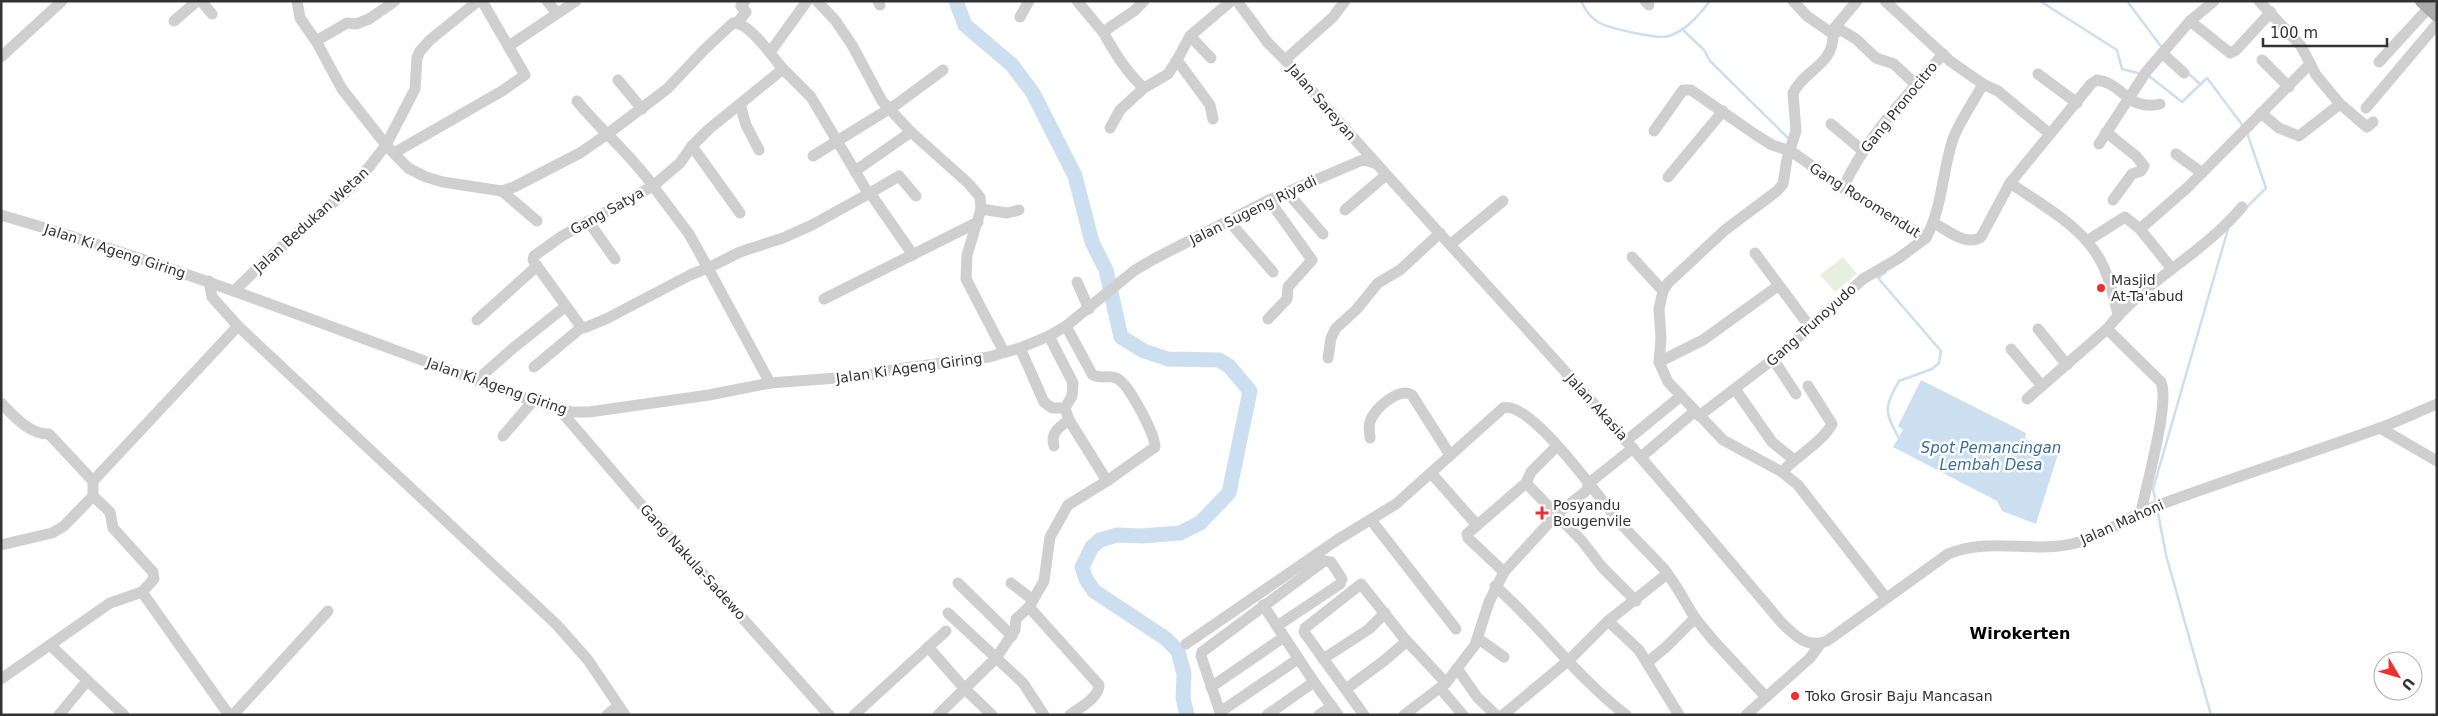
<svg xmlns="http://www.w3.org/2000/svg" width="2438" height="716" viewBox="0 0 2438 716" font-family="'DejaVu Sans',sans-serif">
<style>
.green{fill:#e7efe0}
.water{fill:#ccdff0}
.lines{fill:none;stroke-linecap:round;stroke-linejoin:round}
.stream{stroke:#ccdff0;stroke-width:2.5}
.river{stroke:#ccdff0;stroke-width:15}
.minor{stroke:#cfcfcf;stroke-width:11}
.major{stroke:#aaa;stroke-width:14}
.poi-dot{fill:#f02e2d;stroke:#fff;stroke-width:2}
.labels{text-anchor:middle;stroke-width:5;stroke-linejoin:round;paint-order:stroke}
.street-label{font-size:14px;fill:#323232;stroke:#fff}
.poi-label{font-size:14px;fill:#323232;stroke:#fff;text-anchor:start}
.water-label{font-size:15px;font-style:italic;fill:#396e9b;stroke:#fff}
.quarter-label{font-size:16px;font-weight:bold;fill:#000;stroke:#fff}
</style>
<rect width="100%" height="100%" fill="#fff"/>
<!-- green -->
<polygon class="green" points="1843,257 1857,274 1835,292 1820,275"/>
<!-- water -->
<polygon class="water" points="1921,380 2026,433 2025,438 2027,440 2059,451 2036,524 2002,511 1997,501 1893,447 1903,430 1898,426"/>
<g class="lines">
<!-- stream -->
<g class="stream">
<path d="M 1581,1 C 1585,10 1590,17 1598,22 C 1608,28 1659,40 1669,36 C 1687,30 1699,15 1710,1"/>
<polyline points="2040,1 2117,50 2122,69 2141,74"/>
<polyline points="2127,1 2163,49"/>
<polyline points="1682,29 1704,50 1710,61 1789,139"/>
<polyline points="2188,73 2200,84"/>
<polyline points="2149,76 2182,102 2207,78 2243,126"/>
<polyline points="2246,208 2266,188 2247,133"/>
<path d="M 1886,272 L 1878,278 L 1941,351 L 1939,363 L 1932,369 L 1899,381 C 1884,407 1884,412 1899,438"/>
<polyline points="2156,503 2153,489 2228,229"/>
<polyline points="2157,508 2166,555 2211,715"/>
</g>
<!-- river -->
<polyline class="river" points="956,1 965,25 1012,65 1033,93 1075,176 1092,242 1106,270 1121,337 1144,351 1168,359 1219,360 1229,366 1250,391 1229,493 1200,523 1180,533 1142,536 1117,535 1100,540 1092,547 1082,567 1086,579 1094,591 1165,638 1178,651 1184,674 1183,698 1187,715"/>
<!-- minor -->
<g class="minor">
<polyline points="201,1 212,14"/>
<path d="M 297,1 L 300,18 L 316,41 L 342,89 L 386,145 L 408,168 L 426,177 L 443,182 L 502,191 L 514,187 L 580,153 L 606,135 L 667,89 L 705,49 L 733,23 C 749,21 773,58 783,69 L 709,129 L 692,146 L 680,163 L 653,186 C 631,154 601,131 577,101"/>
<polyline points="547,1 557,13"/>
<polyline points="817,1 835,20 852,45 882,101 911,132 968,183 980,197 981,209 967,255 966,279 1004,352"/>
<polyline points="878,1 880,5"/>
<polyline points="1077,1 1103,32 1134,11 1144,1"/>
<polyline points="1237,1 1268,43 1285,60"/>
<path d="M 1345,1 L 1333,17 L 1285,60 C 1378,168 1476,272 1571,378 C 1642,458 1712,540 1781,622 C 1794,635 1807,649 1827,641 L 1948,554 C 1990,536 2036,555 2079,542 C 2105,534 2126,518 2151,508 C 2225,480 2302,456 2377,429 C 2397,422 2417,412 2437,404"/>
<polyline points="1645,1 1649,5"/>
<path d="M 1793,1 L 1807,16 L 1833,34 C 1834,65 1805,69 1793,93 L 1796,131 L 1787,159 L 1783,184 L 1777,191 L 1725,230 L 1668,283 L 1663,291 L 1659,309 L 1661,338 L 1659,362 L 1668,382 L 1723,440 L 1782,472 L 1798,485 L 1886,598"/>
<polyline points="1885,1 1950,61 1983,84 1998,91 2050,134"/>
<polyline points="2259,1 2301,46 2316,75 2340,104 2299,136 2279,128 2261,113"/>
<polyline points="1020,17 1029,1"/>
<polyline points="174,21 197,1"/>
<polyline points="2190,21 2230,53 2236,50 2271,12"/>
<polyline points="737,23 746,12 741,6 745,1"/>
<path d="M 1103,32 C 1115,53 1126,72 1144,88 L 1168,74 L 1177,60"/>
<polyline points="1831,32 1857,1"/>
<polyline points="1833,34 1841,30 1856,39 1876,58 1894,64 1916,85"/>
<polyline points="1190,36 1211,58"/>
<polyline points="316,41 347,23 356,24 369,19 395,1"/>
<polyline points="509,46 576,1"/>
<polyline points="771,51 807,1"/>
<polyline points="2162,53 2184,73"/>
<polyline points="1,57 62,1"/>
<polyline points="2262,60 2289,87"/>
<polyline points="2379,62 2435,1"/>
<polyline points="783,69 811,97 868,193"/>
<polyline points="2038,74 2077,103"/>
<polyline points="618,80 642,109"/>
<polyline points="740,104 746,125 759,150"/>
<polyline points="2340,104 2367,127 2373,122"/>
<polyline points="2366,108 2437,24"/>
<polyline points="1213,119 1210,105 1177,60 1190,36 1231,1"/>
<polyline points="1831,124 1863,151"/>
<polyline points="1110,128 1120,110 1144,88"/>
<path d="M 1654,131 L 1683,90 L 1691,90 L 1756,135 L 1772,145 L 1791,151 L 1843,188 L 1926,238 C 1942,208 1942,175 1952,142 C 1958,123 1973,103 1983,84"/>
<polyline points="2106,132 2136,156 2144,166 2141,171 2132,174 2113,200"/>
<polyline points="2099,144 2146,72 2190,21 2214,1"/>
<polyline points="692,146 740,213"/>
<polyline points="394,153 502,91 525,75 482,1"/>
<polyline points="2176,154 2202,173"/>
<polyline points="813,156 897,104 943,70"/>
<polyline points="855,171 911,132"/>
<polyline points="1668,177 1723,111"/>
<path d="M 2010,183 C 2042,205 2080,225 2099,258 C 2109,275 2113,295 2118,314"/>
<polygon points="653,186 689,234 708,268 690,275 606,319 584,328 579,324 537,266 533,260 534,256 562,236"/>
<path d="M 1843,188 C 1866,137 1906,97 1943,54"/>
<polyline points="502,191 537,221"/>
<polyline points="1287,192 1323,234"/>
<polyline points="870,193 899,176 916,196"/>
<polyline points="981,209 1007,213 1019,210"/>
<polyline points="1345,210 1386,175"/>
<path d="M 1,215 C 182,267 356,337 533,401 L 572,412 L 589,412 L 709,395 L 770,383 L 864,376 L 897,369 L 989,357 L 1020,348 L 1049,336 L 1066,326 L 1135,270 L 1154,259 L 1269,200 L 1360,161 L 1365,160 L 1374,163"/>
<polyline points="1228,220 1273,272"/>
<polyline points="588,221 615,259"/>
<path d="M 1934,223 C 1947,230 1967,247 1981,237 L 2010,183 L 2091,84 L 2097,80 C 2123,83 2128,112 2160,104"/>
<polyline points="2140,229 2188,187 2310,64"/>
<polyline points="2087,241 2125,217 2140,229 2172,269"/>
<polyline points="1451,244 1503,201"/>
<polyline points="1755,253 1810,327"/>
<polyline points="1632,257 1663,291"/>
<polyline points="209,281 212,297 238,326 557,625 588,660 625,715"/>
<polyline points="1077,282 1089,309"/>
<polyline points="234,291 264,262 350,188 369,167 386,145 415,89 417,58 420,51 430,40 478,1"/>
<polyline points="824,299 978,222"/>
<polyline points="1268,319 1287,299 1288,287 1312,260 1269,200"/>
<polyline points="477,320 537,266"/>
<polyline points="2038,329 2067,365"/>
<path d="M 2107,329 C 2145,280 2202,255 2242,207"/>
<path d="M 1049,336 L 1073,383 L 1072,396 L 1065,408 L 1069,420 C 1059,427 1050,433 1054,446"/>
<polyline points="1020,348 1044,402 1052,408 1065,408"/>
<polyline points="2011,349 2042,386"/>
<polyline points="1328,358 1331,338 1336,328 1356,310 1378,283 1400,270 1440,233"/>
<polyline points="1773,359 1796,394"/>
<polyline points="1659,362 1703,340 1778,286"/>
<polyline points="534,367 582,327"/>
<polyline points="477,380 512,349 566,306"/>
<polyline points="770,383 708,268 740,252 783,238 812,225 870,193 913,255"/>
<polyline points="1735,389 1772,442 1793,459"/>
<path d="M 2027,399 L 2107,329 L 2161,382 C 2170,403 2146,486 2141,512"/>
<path d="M 1,403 C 14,416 30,435 49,434 L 93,481 L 93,496 L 110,512 L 113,528 L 153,572 L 154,579 L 142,592 L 229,715"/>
<polyline points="559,409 645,509 829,715"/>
<polyline points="1699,416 1781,353 1863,279 1899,258 1926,238"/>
<polyline points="1069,420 1107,481"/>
<polyline points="2380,428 2437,461"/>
<polyline points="503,436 533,401"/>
<path d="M 1370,438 C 1370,433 1368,427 1370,422 C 1373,409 1399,387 1412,395 L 1450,455"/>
<polyline points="1626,441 1681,396"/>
<polyline points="1641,457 1695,411"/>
<path d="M 1782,472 C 1797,455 1821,444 1832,424 L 1808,386"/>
<polyline points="1431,473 1476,524"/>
<polyline points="93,481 238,326"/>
<polyline points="1526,483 1531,472 1557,446"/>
<polyline points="1371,520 1456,629"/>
<polyline points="1,545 52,533 64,526 93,496"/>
<polyline points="1504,572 1468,538 1467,534 1526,483 1582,541 1602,567 1636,601"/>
<polyline points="958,583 1012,636"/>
<polyline points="1011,583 1033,600"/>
<path d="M 1495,586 C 1541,626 1577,678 1626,715"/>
<polyline points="1263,605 1314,682 1338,715"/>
<path d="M 1029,607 L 1044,581 L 1050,537 L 1068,505 L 1107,481 L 1155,447 C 1155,434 1129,385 1118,379 C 1109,374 1099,380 1092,374 L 1066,326"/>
<polyline points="948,613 1023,683 1044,715"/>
<polyline points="1695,618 1713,640 1766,697"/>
<polyline points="1608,621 1667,574"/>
<polyline points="1277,626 1340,584 1342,579 1331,562 1324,561 1202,652 1201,656 1220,712 1298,659"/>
<polyline points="1479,639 1504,657"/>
<path d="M 1186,644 L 1337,540 L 1396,504 L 1503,408 C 1529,398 1600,499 1617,519 C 1632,537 1649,552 1664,569 C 1676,584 1685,602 1695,618 L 1666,647 L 1648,662"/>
<polyline points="50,645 124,715"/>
<polyline points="928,647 964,688 992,715"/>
<polyline points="1323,659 1369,629 1385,613"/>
<polyline points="1457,668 1477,697 1496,715"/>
<polyline points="1,679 110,603 142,592"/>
<polyline points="1211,687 1284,637"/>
<polyline points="1440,688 1463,715"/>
<polyline points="1346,689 1385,660 1407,641"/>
<polyline points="59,715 87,681"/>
<polyline points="233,715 328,611"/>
<polyline points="607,715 618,706"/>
<polyline points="854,715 946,631"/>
<path d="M 938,715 L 996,658 L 1015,630 L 1016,619 L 1029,607 L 1099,685 C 1099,698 1079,708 1070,715"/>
<polyline points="1267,715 1314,682"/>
<polyline points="1319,715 1332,706"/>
<polyline points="1364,715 1304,632 1305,628 1361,584 1404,638 1446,683"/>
<polyline points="1404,715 1446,683 1475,645 1489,602 1504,572 1557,514 1586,491 1589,483 1633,448"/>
<polyline points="1503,715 1569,660 1608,621 1639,650 1679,715"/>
<polyline points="1746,715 1810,658 1821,643"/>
</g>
<!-- major -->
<polyline class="major" points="2422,1 2437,15"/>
</g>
<!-- markers -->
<g class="poi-dot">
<circle cx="2101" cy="288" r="5"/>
<path d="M1539.5 505.5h5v5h5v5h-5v5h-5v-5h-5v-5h5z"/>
<circle cx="1795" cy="696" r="5"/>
</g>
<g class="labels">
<!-- street labels -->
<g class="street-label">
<text transform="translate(1322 102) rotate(49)" y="5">Jalan Sareyan</text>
<text transform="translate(1899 107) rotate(-51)" y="5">Gang Pronocitro</text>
<text transform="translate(1865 200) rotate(32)" y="5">Gang Roromendut</text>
<text transform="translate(1253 210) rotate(-26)" y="5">Jalan Sugeng Riyadi</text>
<text transform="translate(607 211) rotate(-29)" y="5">Gang Satya</text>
<text transform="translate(311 220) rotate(-42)" y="5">Jalan Bedukan Wetan</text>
<text transform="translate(115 251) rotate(18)" y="5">Jalan Ki Ageng Giring</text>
<text transform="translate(1811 325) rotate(-42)" y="5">Gang Trunoyudo</text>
<text transform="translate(909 368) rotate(-8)" y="5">Jalan Ki Ageng Giring</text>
<text transform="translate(497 386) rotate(19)" y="5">Jalan Ki Ageng Giring</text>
<text transform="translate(1597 407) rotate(48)" y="5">Jalan Akasia</text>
<text transform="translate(2122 522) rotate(-24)" y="5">Jalan Mahoni</text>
<text transform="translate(693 562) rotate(48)" y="5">Gang Nakula-Sadewo</text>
</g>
<!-- poi labels -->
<g class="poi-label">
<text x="2111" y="285">Masjid<tspan x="2111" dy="16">At-Ta'abud</tspan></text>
<text x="1553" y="510">Posyandu<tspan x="1553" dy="16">Bougenvile</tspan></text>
<text x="1805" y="701">Toko Grosir Baju Mancasan</text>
</g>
<!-- water labels -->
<g class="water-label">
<text x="1991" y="453">Spot Pemancingan<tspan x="1991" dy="17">Lembah Desa</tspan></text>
</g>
<!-- quarter labels -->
<g class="quarter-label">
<text x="2020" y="639">Wirokerten</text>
</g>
</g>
<!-- border -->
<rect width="2438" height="716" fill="none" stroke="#323232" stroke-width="5"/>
<!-- north arrow -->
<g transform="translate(2398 676) rotate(128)"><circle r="24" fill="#ffffff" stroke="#adadad"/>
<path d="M0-4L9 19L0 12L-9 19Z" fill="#f02e2d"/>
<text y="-8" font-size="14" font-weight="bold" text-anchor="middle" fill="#323232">U</text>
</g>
<!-- scale -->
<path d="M2263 38v8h124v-8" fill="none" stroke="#323232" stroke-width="2.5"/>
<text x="2270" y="38" font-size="15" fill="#323232" stroke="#ffffff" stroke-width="4" paint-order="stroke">100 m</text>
</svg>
